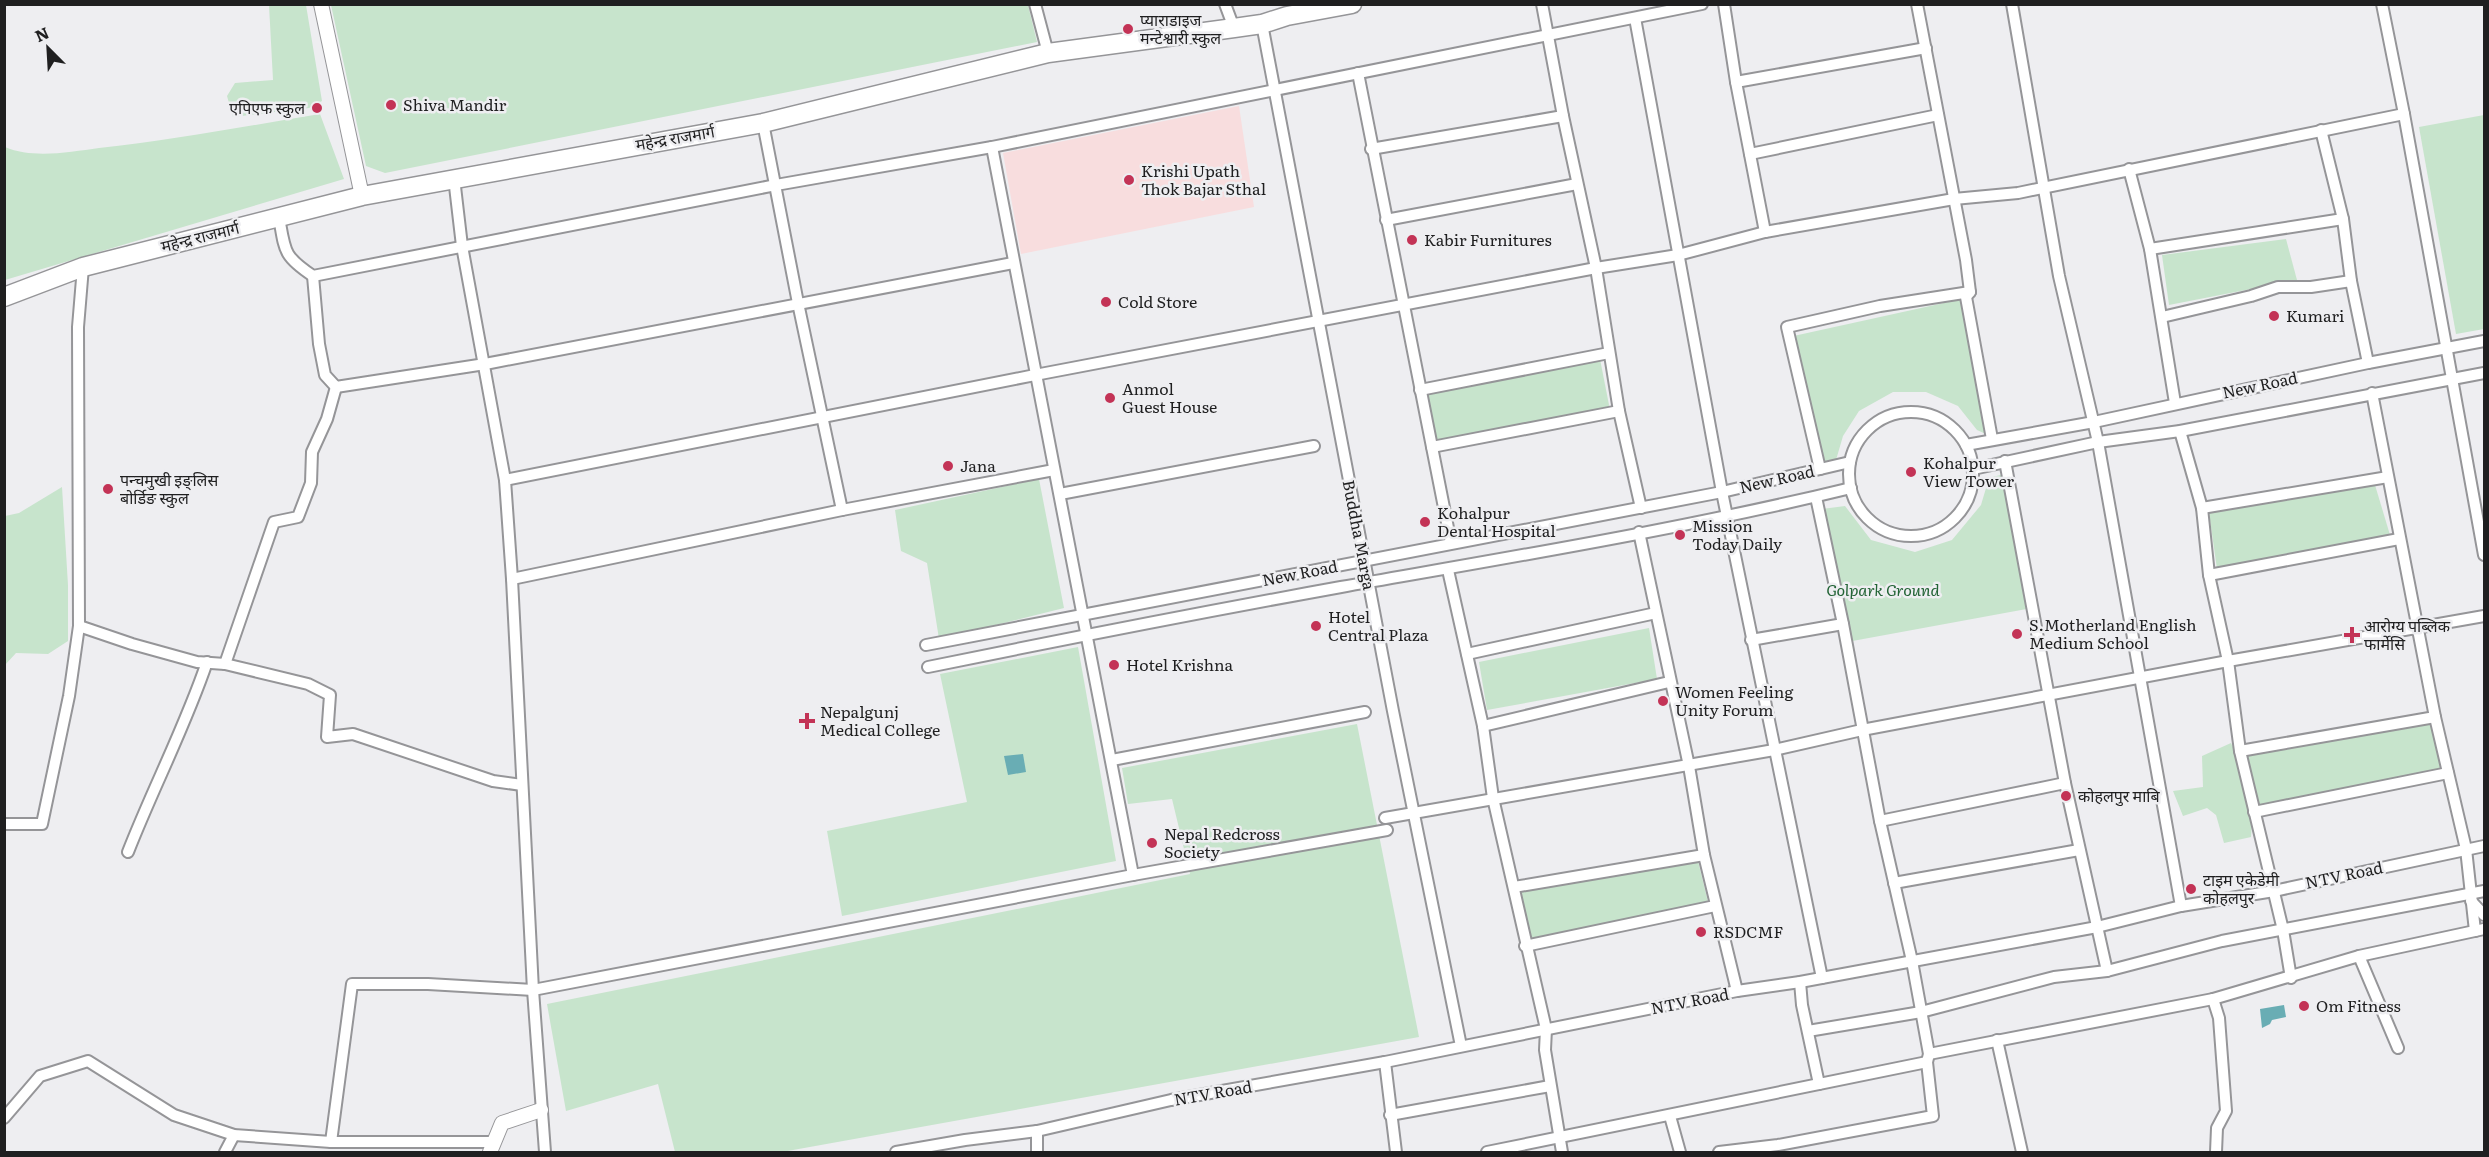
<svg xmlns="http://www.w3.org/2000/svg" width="2489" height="1157" viewBox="0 0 2489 1157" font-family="Literata,'Noto Sans Devanagari',serif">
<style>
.commercial{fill:#f8ddde}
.green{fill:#c7e4cc}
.water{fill:#69adb4}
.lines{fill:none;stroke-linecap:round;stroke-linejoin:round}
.minor-casing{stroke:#959598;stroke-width:14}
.tertiary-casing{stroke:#959598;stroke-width:16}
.trunk-casing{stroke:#959598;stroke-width:21}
.minor{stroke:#fff;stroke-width:10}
.tertiary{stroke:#fff;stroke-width:14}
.trunk{stroke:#fff;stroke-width:18}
.poi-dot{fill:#c33356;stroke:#eeeef1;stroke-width:2}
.labels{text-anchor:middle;stroke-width:5;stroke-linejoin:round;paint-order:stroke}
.poi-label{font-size:16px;fill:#1f1f20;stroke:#eeeef1;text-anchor:start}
.street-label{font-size:16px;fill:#1f1f20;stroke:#eeeef1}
.park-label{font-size:16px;font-style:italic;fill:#236436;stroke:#eeeef1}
</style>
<rect width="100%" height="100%" fill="#eeeef1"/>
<!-- commercial -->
<polygon class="commercial" points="1239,106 1254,207 1021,254 1003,153"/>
<!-- green -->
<g class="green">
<polygon points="269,5 306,5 322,101 309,108 233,117 227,96 235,83 273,80"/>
<polygon points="331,5 1028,5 1037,42 385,173 366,166"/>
<path d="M 320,114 L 344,179 L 5,280 L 5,147 C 33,159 69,152 99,148 C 173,140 247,126 320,114 Z"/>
<polygon points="2484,115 2484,329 2456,334 2419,127"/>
<polygon points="2286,239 2297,280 2169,305 2162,255"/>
<polygon points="1962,299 1988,435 1977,430 1958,406 1926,392 1893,392 1859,411 1843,436 1836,460 1819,464 1789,337"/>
<polygon points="1600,359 1610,410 1434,442 1424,392"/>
<polygon points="2004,474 2032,608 1847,642 1822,509 1845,506 1871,540 1915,552 1952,540 1981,505 1989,478"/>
<polygon points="1039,479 1064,608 939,639 927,563 901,551 895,510"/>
<polygon points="2375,485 2390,535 2217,569 2209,513"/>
<polygon points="62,487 68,585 68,641 48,654 16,653 5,665 5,516 19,513"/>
<polygon points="1649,628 1657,679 1487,710 1479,662"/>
<polygon points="1078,647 1116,861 842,916 827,831 967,802 940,674"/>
<polygon points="2433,720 2445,770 2258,811 2244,752"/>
<polygon points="1357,724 1419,1037 782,1152 675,1152 658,1084 566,1111 547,1004 1190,874 1172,799 1128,804 1122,768"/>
<path d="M 2231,743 C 2245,771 2254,806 2251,837 L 2224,843 L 2216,815 L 2207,808 L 2183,816 L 2173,791 L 2203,787 L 2202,756 Z"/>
<polygon points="1698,861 1708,902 1527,939 1520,891"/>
</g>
<!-- water -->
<g class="water">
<polygon points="1023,754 1026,772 1008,775 1004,756"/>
<polygon points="2284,1005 2286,1017 2272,1020 2270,1024 2262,1028 2260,1009"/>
</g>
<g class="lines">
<defs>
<g id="minor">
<polyline points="1035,4 1048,53"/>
<polyline points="1225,4 1234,28"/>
<polyline points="1542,4 1563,116 1596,268 1619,411 1641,508"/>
<polyline points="1724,4 1736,82 1765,232"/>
<polyline points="1917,4 1966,260 1970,292 1966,297 1992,439"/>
<polyline points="2012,4 2059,276 2098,442 2181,906"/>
<polyline points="2382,4 2404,114 2484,555"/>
<polyline points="1635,18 1722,492 1822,978"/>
<polyline points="1262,24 1393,711 1461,1046"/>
<polyline points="1358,73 1451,543"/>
<polyline points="1736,82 1926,48"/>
<polyline points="763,123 798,303 842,510"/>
<polyline points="2321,130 2343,219 2351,281 2368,363"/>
<polyline points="992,147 1133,875"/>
<polyline points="1371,149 1563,116"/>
<polyline points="1750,154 1938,115"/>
<polyline points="2129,169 2150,249 2175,403"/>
<polyline points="454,178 462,246 505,480 512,579 533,990 545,1152"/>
<path d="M 279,217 C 285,251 283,256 313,276 L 776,185 L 992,147 L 1702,4"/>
<polyline points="1386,220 1577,184"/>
<polyline points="2150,249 2343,219"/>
<polyline points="313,276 319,344 325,375 336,387 485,364 1013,263"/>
<polyline points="2162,317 2251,296 2278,287 2311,287 2351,281"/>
<polyline points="1420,390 1609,353"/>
<polyline points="2372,393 2435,717 2466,849 2475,931"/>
<circle cx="1911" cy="474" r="62"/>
<polyline points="2180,431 2202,508 2209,575 2228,661 2240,751 2283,930 2291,978"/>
<polyline points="1966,445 2094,422 2368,363 2484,341"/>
<polyline points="1432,447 1619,411"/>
<polyline points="2005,461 2065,783 2107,971"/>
<polyline points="1820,469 1787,327 1880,306 1970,292"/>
<polyline points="1973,469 2098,442 2180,431 2484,373"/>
<polyline points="505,480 1035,375 1596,268 1678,255 1765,232 1954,199 2018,193 2404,114"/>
<polyline points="1060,494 1314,446"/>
<polyline points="2202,508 2388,477"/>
<polyline points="1639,532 1689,766 1704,855 1737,991"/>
<polyline points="1448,570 1483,726 1493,798 1546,1029 1545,1050 1562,1152"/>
<polyline points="2209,575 2399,539"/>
<polyline points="512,579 842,510 1054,470"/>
<polyline points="79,626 132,644 197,662 225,664 308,684 330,695 327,737 353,734 493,781 522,785"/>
<polyline points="1751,640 1843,624"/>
<polyline points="926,645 1722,492 1850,462"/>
<polyline points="1467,654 1656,613"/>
<polyline points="225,664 274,522 298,517 311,483 312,452 327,419 336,387"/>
<path d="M 928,667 C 1065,639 1203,612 1341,587 C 1511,557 1683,529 1851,488"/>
<polyline points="1483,726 1669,682"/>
<polyline points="2240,751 2435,717"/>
<polyline points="1112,760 1365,712"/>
<polyline points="2254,812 2448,773"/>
<polyline points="1385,818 1774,750 1862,730 2228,661 2484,616"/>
<polyline points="1880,821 2065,783"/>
<polyline points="4,824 42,824 69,696 79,626 78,327 83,267"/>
<path d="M 128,852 C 153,788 185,727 207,662"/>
<polyline points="1894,883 2079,850"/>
<polyline points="1514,887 1704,855"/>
<polyline points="2471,901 2484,915"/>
<polyline points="1525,946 1715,906"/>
<polyline points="2359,956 2398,1048"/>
<polyline points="1800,982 1802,1005 1819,1084"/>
<polyline points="2213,999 2219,1018 2226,1111 2217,1128 2216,1152"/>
<polyline points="1808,1031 1921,1012 2054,977 2107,971 2222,941 2484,891"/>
<polyline points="1997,1040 2022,1152"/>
<polyline points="1929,1054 2213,999 2359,956 2484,929"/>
<polyline points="1385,1062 1396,1152"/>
<polyline points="1390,1115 1550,1086"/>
<polyline points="1670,1116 1680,1152"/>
<polyline points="4,1118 40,1076 88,1061 174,1115 234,1135 331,1142 493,1142"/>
<polyline points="331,1142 352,984 428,984 533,990 1133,875 1387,830"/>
<polyline points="225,1152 234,1135"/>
<polyline points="896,1152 965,1140 1037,1131 1171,1100 1385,1062 1737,991 1800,982 2097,927 2181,906 2274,891 2484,846"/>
<polyline points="1037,1152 1037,1131"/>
<polyline points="1487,1152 1927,1062"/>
<polyline points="1719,1152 1778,1145 1933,1116 1927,1062 1929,1054 1912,961 1880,821 1843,624 1816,497"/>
</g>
<g id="tertiary">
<polyline points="321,4 362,196"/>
<polyline points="490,1152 502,1123 541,1110"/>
</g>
<polyline id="trunk" points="4,297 83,267 362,196 763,123 1048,53 1234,28 1262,24 1287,16 1352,4"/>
</defs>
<!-- minor casing -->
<use href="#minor" class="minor-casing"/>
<!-- tertiary casing -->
<use href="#tertiary" class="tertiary-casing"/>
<!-- trunk casing -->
<use href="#trunk" class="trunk-casing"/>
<!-- minor -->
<use href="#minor" class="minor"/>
<!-- tertiary -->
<use href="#tertiary" class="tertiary"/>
<!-- trunk -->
<use href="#trunk" class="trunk"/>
</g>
<!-- markers -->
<g class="poi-dot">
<circle cx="1128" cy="29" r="6"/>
<circle cx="391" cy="105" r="6"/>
<circle cx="317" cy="108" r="6"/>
<circle cx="1129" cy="180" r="6"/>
<circle cx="1412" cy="240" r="6"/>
<circle cx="1106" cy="302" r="6"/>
<circle cx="2274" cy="316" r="6"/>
<circle cx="1110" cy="398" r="6"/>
<circle cx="948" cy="466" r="6"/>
<circle cx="1911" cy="472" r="6"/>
<circle cx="108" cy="489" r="6"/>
<circle cx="1425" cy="522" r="6"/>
<circle cx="1680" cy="535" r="6"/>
<circle cx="1316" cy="626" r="6"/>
<circle cx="2017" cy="634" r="6"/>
<path d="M2349 626h6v6h6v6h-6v6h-6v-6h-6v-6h6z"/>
<circle cx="1114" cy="665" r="6"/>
<circle cx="1663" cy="701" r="6"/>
<path d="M804 712h6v6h6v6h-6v6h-6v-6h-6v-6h6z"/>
<circle cx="2066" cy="796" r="6"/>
<circle cx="1152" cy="843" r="6"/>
<circle cx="2191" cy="889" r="6"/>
<circle cx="1701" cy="932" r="6"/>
<circle cx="2304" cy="1006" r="6"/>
</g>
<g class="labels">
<!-- poi labels -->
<g class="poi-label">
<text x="1140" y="26">प्याराडाइज<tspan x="1140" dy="18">मन्टेश्वारी स्कुल</tspan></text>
<text x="403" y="111">Shiva Mandir</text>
<text x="305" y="114" text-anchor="end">एपिएफ स्कुल</text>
<text x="1141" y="177">Krishi Upath<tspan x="1141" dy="18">Thok Bajar Sthal</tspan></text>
<text x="1424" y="246">Kabir Furnitures</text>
<text x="1118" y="308">Cold Store</text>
<text x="2286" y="322">Kumari</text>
<text x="1122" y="395">Anmol<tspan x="1122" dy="18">Guest House</tspan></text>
<text x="1923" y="469">Kohalpur<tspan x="1923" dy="18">View Tower</tspan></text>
<text x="960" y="472">Jana</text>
<text x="120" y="486">पन्चमुखी इङ्लिस<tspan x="120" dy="18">बोर्डिङ स्कुल</tspan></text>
<text x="1437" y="519">Kohalpur<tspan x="1437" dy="18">Dental Hospital</tspan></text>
<text x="1692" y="532">Mission<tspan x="1692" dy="18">Today Daily</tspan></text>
<text x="1328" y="623">Hotel<tspan x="1328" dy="18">Central Plaza</tspan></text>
<text x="2029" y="631">S.Motherland English<tspan x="2029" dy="18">Medium School</tspan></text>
<text x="2364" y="632">आरोग्य पब्लिक<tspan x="2364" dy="18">फार्मेसि</tspan></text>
<text x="1126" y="671">Hotel Krishna</text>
<text x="1675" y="698">Women Feeling<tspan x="1675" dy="18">Unity Forum</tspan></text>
<text x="820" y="718">Nepalgunj<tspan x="820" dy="18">Medical College</tspan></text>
<text x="2078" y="802">कोहलपुर माबि</text>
<text x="1164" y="840">Nepal Redcross<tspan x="1164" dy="18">Society</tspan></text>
<text x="2203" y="886">टाइम एकेडेमी<tspan x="2203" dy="18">कोहलपुर</tspan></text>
<text x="1713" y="938">RSDCMF</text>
<text x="2316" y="1012">Om Fitness</text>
</g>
<!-- street labels -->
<g class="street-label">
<text transform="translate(675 138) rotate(-10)" y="6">महेन्द्र राजमार्ग</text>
<text transform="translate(200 237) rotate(-14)" y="6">महेन्द्र राजमार्ग</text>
<text transform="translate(2260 385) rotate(-12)" y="6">New Road</text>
<text transform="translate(1777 479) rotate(-13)" y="6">New Road</text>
<text transform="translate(1359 535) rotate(79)" y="6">Buddha Marga</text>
<text transform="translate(1300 573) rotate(-11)" y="6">New Road</text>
<text transform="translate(2344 875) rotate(-12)" y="6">NTV Road</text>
<text transform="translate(1690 1001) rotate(-11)" y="6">NTV Road</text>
<text transform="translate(1213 1093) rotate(-10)" y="6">NTV Road</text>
</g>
<!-- park labels -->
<g class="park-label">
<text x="1883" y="596">Golpark Ground</text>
</g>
</g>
<!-- border -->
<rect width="2489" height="1157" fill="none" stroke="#1f1f20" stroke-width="12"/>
<!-- north arrow -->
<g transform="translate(48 48) rotate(336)" stroke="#eeeef1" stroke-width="4.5" paint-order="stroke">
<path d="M0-4.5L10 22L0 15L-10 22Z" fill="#1f1f20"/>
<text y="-9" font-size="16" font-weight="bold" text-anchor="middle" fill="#1f1f20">N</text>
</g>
</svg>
